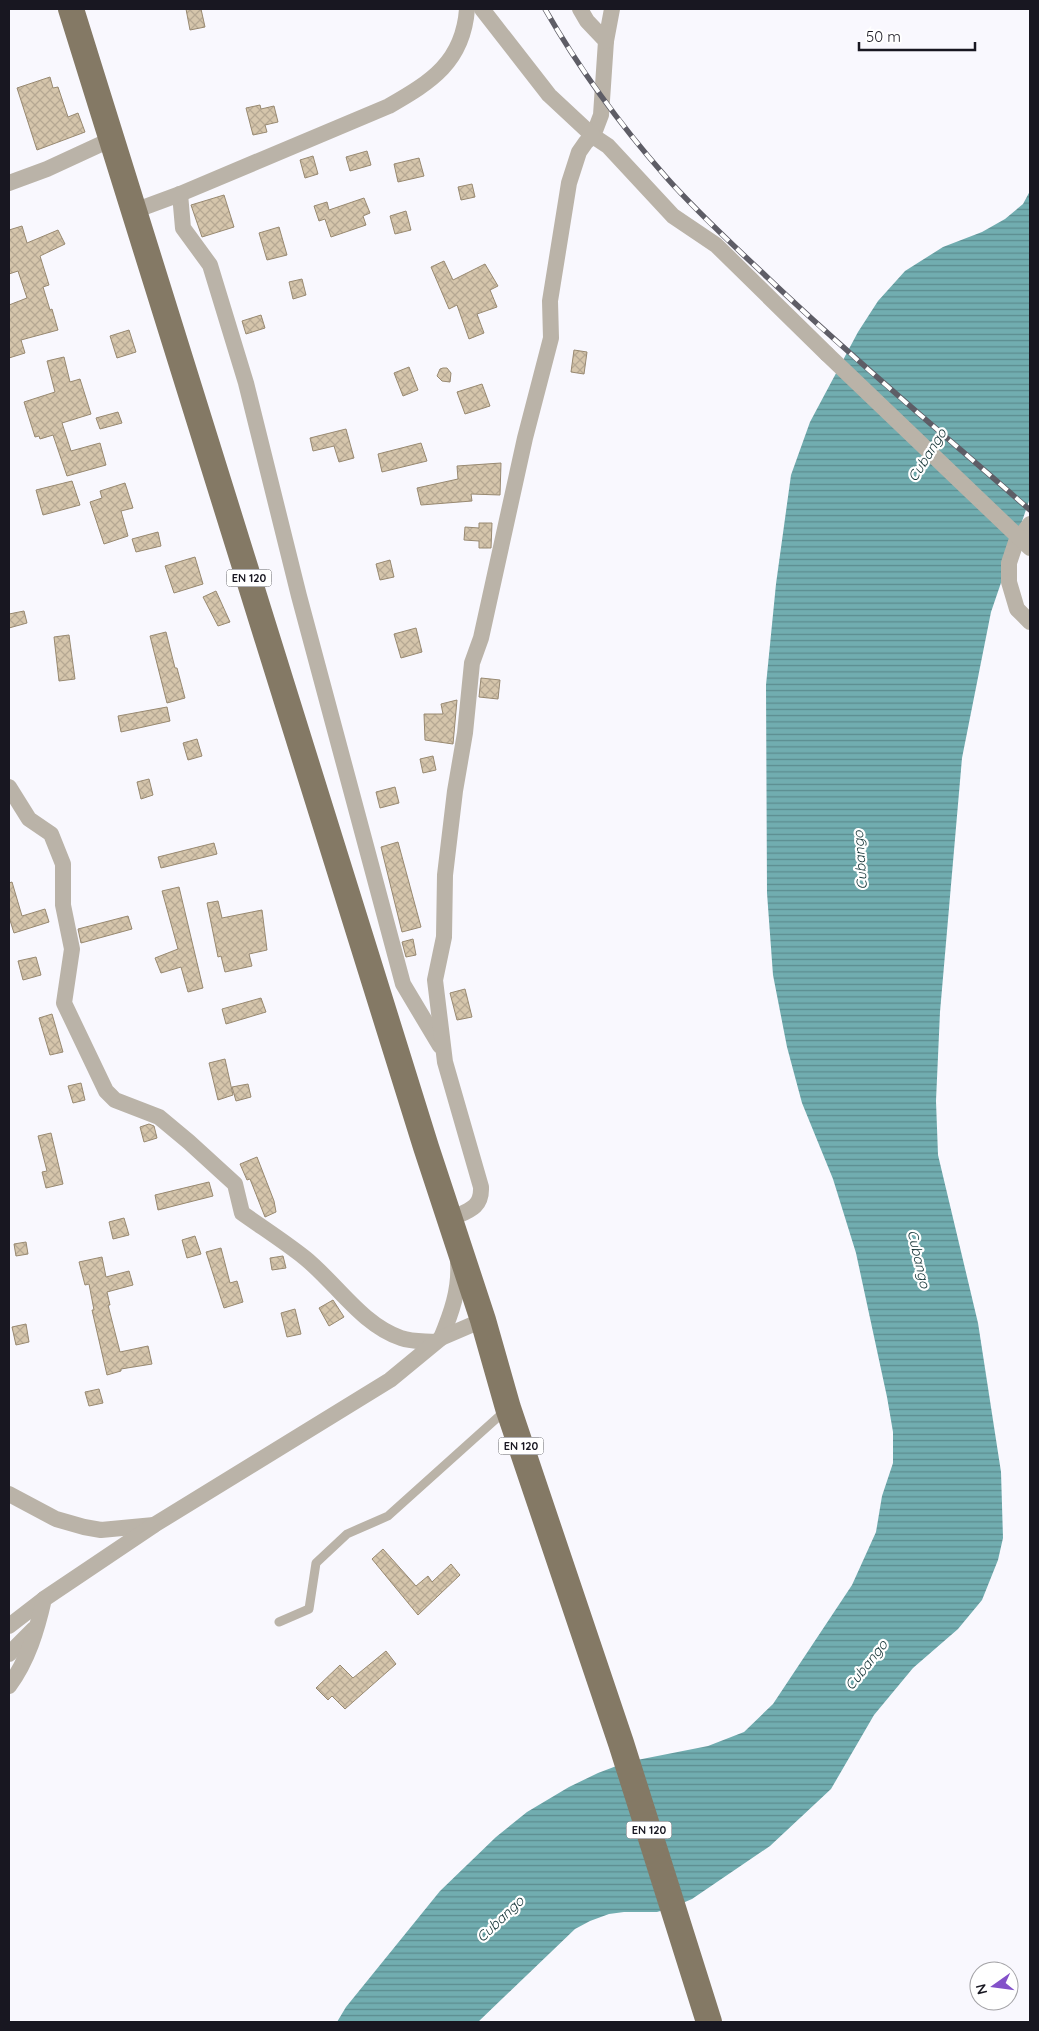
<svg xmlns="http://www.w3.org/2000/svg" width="1039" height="2031" viewBox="0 0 1039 2031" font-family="Quicksand,sans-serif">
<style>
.water{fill:url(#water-rules)}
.building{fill:url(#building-cross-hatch);stroke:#988971}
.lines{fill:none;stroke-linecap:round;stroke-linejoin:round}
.lane{stroke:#bab3a8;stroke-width:9}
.street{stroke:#bab3a8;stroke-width:16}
.primary{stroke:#847965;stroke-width:26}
.rail-casing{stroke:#5e5d66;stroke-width:5.5}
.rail{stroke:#fff;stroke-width:4;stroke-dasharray:11;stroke-linecap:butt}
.street-bridge{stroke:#bab3a8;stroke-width:16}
.labels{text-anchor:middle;stroke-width:4.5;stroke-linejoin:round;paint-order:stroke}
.shield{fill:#fff;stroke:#5d5d64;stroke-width:1}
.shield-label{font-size:11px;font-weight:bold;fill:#181721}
.water-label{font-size:14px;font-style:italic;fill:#113133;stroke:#fff}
</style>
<defs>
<pattern id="water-rules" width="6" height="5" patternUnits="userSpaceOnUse" patternTransform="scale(1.25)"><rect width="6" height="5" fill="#71adb0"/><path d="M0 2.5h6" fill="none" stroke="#5c8c8f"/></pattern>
<pattern id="building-cross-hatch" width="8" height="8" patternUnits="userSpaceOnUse" patternTransform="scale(1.25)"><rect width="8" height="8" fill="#d5c5ab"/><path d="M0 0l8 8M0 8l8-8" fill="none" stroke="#b6a893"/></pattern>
</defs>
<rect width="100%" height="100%" fill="#f9f8fe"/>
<!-- water -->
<polygon class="water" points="1030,191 1030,498 991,612 962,758 940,1012 936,1101 938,1155 978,1323 1001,1472 1003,1538 998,1560 982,1600 958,1629 913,1668 874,1715 831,1789 770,1846 692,1899 671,1908 657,1912 624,1912 609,1914 590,1921 575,1929 478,2022 337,2022 346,2007 440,1891 496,1837 527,1812 569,1787 598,1773 627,1762 708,1746 744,1732 773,1704 852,1585 876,1532 882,1496 893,1463 893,1432 887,1397 856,1253 833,1179 802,1103 787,1047 773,975 767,893 766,685 776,584 791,475 810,422 858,332 878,301 905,271 943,247 982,232 1005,219 1023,204"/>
<!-- building -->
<g class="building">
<polygon points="186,9 201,9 205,27 190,30"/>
<polygon points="50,77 53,88 58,87 68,117 78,113 85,132 37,150 17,88"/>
<polygon points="260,105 261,109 274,106 278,122 265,125 267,132 253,135 246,108"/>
<polygon points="367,151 371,165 350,171 346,157"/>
<polygon points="313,156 318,174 305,178 300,160"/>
<polygon points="419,158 424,176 398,182 394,164"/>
<polygon points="472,184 475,197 461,200 458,187"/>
<polygon points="224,195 234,227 202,237 191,205"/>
<polygon points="364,198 370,213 363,216 366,225 331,237 325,219 319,221 314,206 327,202 329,210"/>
<polygon points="406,211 411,230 395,234 390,216"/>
<polygon points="22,226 27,243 58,230 65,244 40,256 49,285 43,287 50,310 52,309 58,330 21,340 25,353 9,358 9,305 27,298 18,271 9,274 9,230"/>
<polygon points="279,227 287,255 267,260 259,233"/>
<polygon points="444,261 453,280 485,264 498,286 490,290 497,307 477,314 484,333 469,339 457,305 449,309 431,267"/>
<polygon points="302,279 306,295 293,299 289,282"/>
<polygon points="261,315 265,328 246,334 242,321"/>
<polygon points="129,330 136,352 117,358 110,336"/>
<polygon points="574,350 587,352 584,374 571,372"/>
<polygon points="64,357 70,382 80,379 91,414 62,423 71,451 100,443 106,465 67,476 53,435 40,439 39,436 35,437 24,402 55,392 47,361"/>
<polygon points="409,367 418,390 403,396 394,373"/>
<polygon points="443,368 447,368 451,373 450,382 442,381 437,376 440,369"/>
<polygon points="482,384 490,406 465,414 457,392"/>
<polygon points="118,412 122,423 100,429 96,418"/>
<polygon points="346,429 354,458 339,462 334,446 313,451 310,438"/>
<polygon points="421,443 427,461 382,472 378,454"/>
<polygon points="501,463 500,495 471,494 472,501 421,505 417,488 458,479 457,466"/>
<polygon points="72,481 80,505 43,515 36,490"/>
<polygon points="125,483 133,508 121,511 128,536 104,544 90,502 102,498 100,491"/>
<polygon points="479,523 492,523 491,548 479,548 479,541 464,540 465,527 479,528"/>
<polygon points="158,532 161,546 136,552 132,539"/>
<polygon points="195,557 203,584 174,593 165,566"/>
<polygon points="390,560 394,577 380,580 376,564"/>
<polygon points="216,591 230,622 218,626 203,597"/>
<polygon points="24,611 27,623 9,628 9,614"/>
<polygon points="416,628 422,652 401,658 394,634"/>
<polygon points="166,632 175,668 177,668 185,698 167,703 150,636"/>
<polygon points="69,635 75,679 59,681 54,637"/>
<polygon points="481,678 500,680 498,699 479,697"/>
<polygon points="457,700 453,744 425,740 424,714 443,714 441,704"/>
<polygon points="167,707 170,721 121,732 118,716"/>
<polygon points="197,739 202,756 188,760 183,743"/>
<polygon points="433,756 436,770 423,773 420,759"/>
<polygon points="149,779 153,795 141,799 137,782"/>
<polygon points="395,787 399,803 380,808 376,792"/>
<polygon points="398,842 421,927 402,932 381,847"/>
<polygon points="214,843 217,854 161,868 158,857"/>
<polygon points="12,882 22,916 45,909 49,922 14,933 9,917 9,883"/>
<polygon points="179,887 203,988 188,992 181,967 161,973 155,958 178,949 162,891"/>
<polygon points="218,901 222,918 262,910 267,950 249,954 252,966 225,972 221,956 218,957 207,903"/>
<polygon points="128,916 132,929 81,943 78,929"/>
<polygon points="413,939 416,955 406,957 402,942"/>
<polygon points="36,957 41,975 23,980 18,961"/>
<polygon points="465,989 472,1017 457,1020 450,993"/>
<polygon points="261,998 266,1012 226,1024 222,1009"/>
<polygon points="52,1014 63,1052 50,1055 39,1018"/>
<polygon points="225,1059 233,1095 218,1100 209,1063"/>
<polygon points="81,1083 85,1100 73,1103 68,1086"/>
<polygon points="248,1084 251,1097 236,1101 232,1087"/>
<polygon points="149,1124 154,1126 157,1138 144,1142 140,1127"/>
<polygon points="51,1133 63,1184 46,1188 42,1172 47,1171 38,1136"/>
<polygon points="257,1157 274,1201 276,1212 265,1217 250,1179 247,1180 240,1164"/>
<polygon points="209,1182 213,1196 158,1210 155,1195"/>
<polygon points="124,1218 129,1235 113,1239 109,1222"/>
<polygon points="195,1236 201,1254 187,1258 182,1240"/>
<polygon points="26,1242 28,1254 16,1256 14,1244"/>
<polygon points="221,1248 230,1283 237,1281 243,1302 224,1308 206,1252"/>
<polygon points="283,1256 286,1268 272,1270 270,1258"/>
<polygon points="102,1257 106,1277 129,1271 133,1285 107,1292 110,1305 108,1305 120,1352 148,1346 152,1364 121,1369 121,1371 107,1375 92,1310 94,1310 89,1284 85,1285 79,1262"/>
<polygon points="333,1300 344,1317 329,1326 319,1308"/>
<polygon points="295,1309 301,1334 287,1337 281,1313"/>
<polygon points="26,1324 29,1342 16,1345 12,1327"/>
<polygon points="99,1389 103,1403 89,1406 85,1392"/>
<polygon points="383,1549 416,1586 428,1576 432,1582 451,1564 460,1575 418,1615 372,1559"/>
<polygon points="386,1651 396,1664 345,1709 332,1696 328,1700 316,1688 340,1665 353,1678"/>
</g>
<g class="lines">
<!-- lane -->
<polyline class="lane" points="279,1622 309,1609 316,1563 347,1534 388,1516 506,1410"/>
<!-- street -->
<g class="street">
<polyline points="580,9 587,21 606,41 601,115 593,136 608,146 673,216 716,245 827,354"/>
<polyline points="606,41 612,9"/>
<polyline points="9,183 47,169 112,139"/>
<polyline points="180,194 183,228 210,265 246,383 299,596 403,984 440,1046"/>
<path d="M 134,211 L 180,194 L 389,106 C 431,82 463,62 467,9"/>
<polyline points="1030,524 1016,542 1009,563 1009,582 1017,609 1030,622"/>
<path d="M 9,787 L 29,819 L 51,834 L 63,864 L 63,905 L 72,949 L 64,1003 L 106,1091 L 115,1100 L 159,1117 L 189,1142 L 235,1184 L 242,1213 C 263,1228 285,1242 305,1258 C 336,1283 362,1325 401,1338 C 412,1342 424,1341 435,1342"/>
<path d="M 450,1219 C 467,1211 482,1209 481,1187 L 445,1062 L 435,980 L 444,937 L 445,875 L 455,791 L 465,733 L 472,663 L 481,638 L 525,438 L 551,338 L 550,301 L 569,183 L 579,152 L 586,142 L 593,136 L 549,95 L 482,9"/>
<path d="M 441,1338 C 451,1314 460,1289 458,1263"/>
<polyline points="9,1494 56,1519 84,1527 101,1530 154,1525"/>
<polyline points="9,1626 44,1599"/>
<polyline points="9,1654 34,1629"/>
<path d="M 9,1686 C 28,1660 37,1630 44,1599 L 154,1525 L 390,1380 L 441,1338 L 483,1320"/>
</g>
<!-- primary -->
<polyline class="primary" points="71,9 426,1147 483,1320 508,1408 621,1743 709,2022"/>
<defs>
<path id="rail" d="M 545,9 C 578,67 622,127 666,177 C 697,212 733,245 768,278 C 852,358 942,433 1030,510"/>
</defs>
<!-- rail casing -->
<use href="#rail" class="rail-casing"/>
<!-- rail -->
<use href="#rail" class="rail"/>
<!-- street-bridge -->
<polyline class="street-bridge" points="827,354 1030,548"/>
</g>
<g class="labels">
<!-- shield labels -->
<g class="shield">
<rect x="226.5" y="569.5" width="45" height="17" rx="4"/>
<rect x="498.5" y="1437.5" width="45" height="17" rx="4"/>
<rect x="626.5" y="1821.5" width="45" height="17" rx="4"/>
</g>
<g class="shield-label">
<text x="249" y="582">EN 120</text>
<text x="521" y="1450">EN 120</text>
<text x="649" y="1834">EN 120</text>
</g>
<!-- water labels -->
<g class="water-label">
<text transform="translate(927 455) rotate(-58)" y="5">Cubango</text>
<text transform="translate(860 860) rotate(-94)" y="5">Cubango</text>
<text transform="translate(919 1259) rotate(77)" y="5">Cubango</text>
<text transform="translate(866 1665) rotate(-52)" y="5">Cubango</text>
<text transform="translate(500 1919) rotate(-44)" y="5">Cubango</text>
</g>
</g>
<!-- border -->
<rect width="1039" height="2031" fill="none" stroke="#181721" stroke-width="20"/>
<!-- north arrow -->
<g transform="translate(994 1986) rotate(256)"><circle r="24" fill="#ffffff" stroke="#a3a2a6"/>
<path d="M0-4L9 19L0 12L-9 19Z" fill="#8351c9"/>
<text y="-8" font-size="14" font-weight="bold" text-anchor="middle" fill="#181721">N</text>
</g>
<!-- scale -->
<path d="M859 42v8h116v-8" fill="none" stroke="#181721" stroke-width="2.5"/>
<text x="866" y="42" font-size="15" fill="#181721" stroke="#ffffff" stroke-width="4" paint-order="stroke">50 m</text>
</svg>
